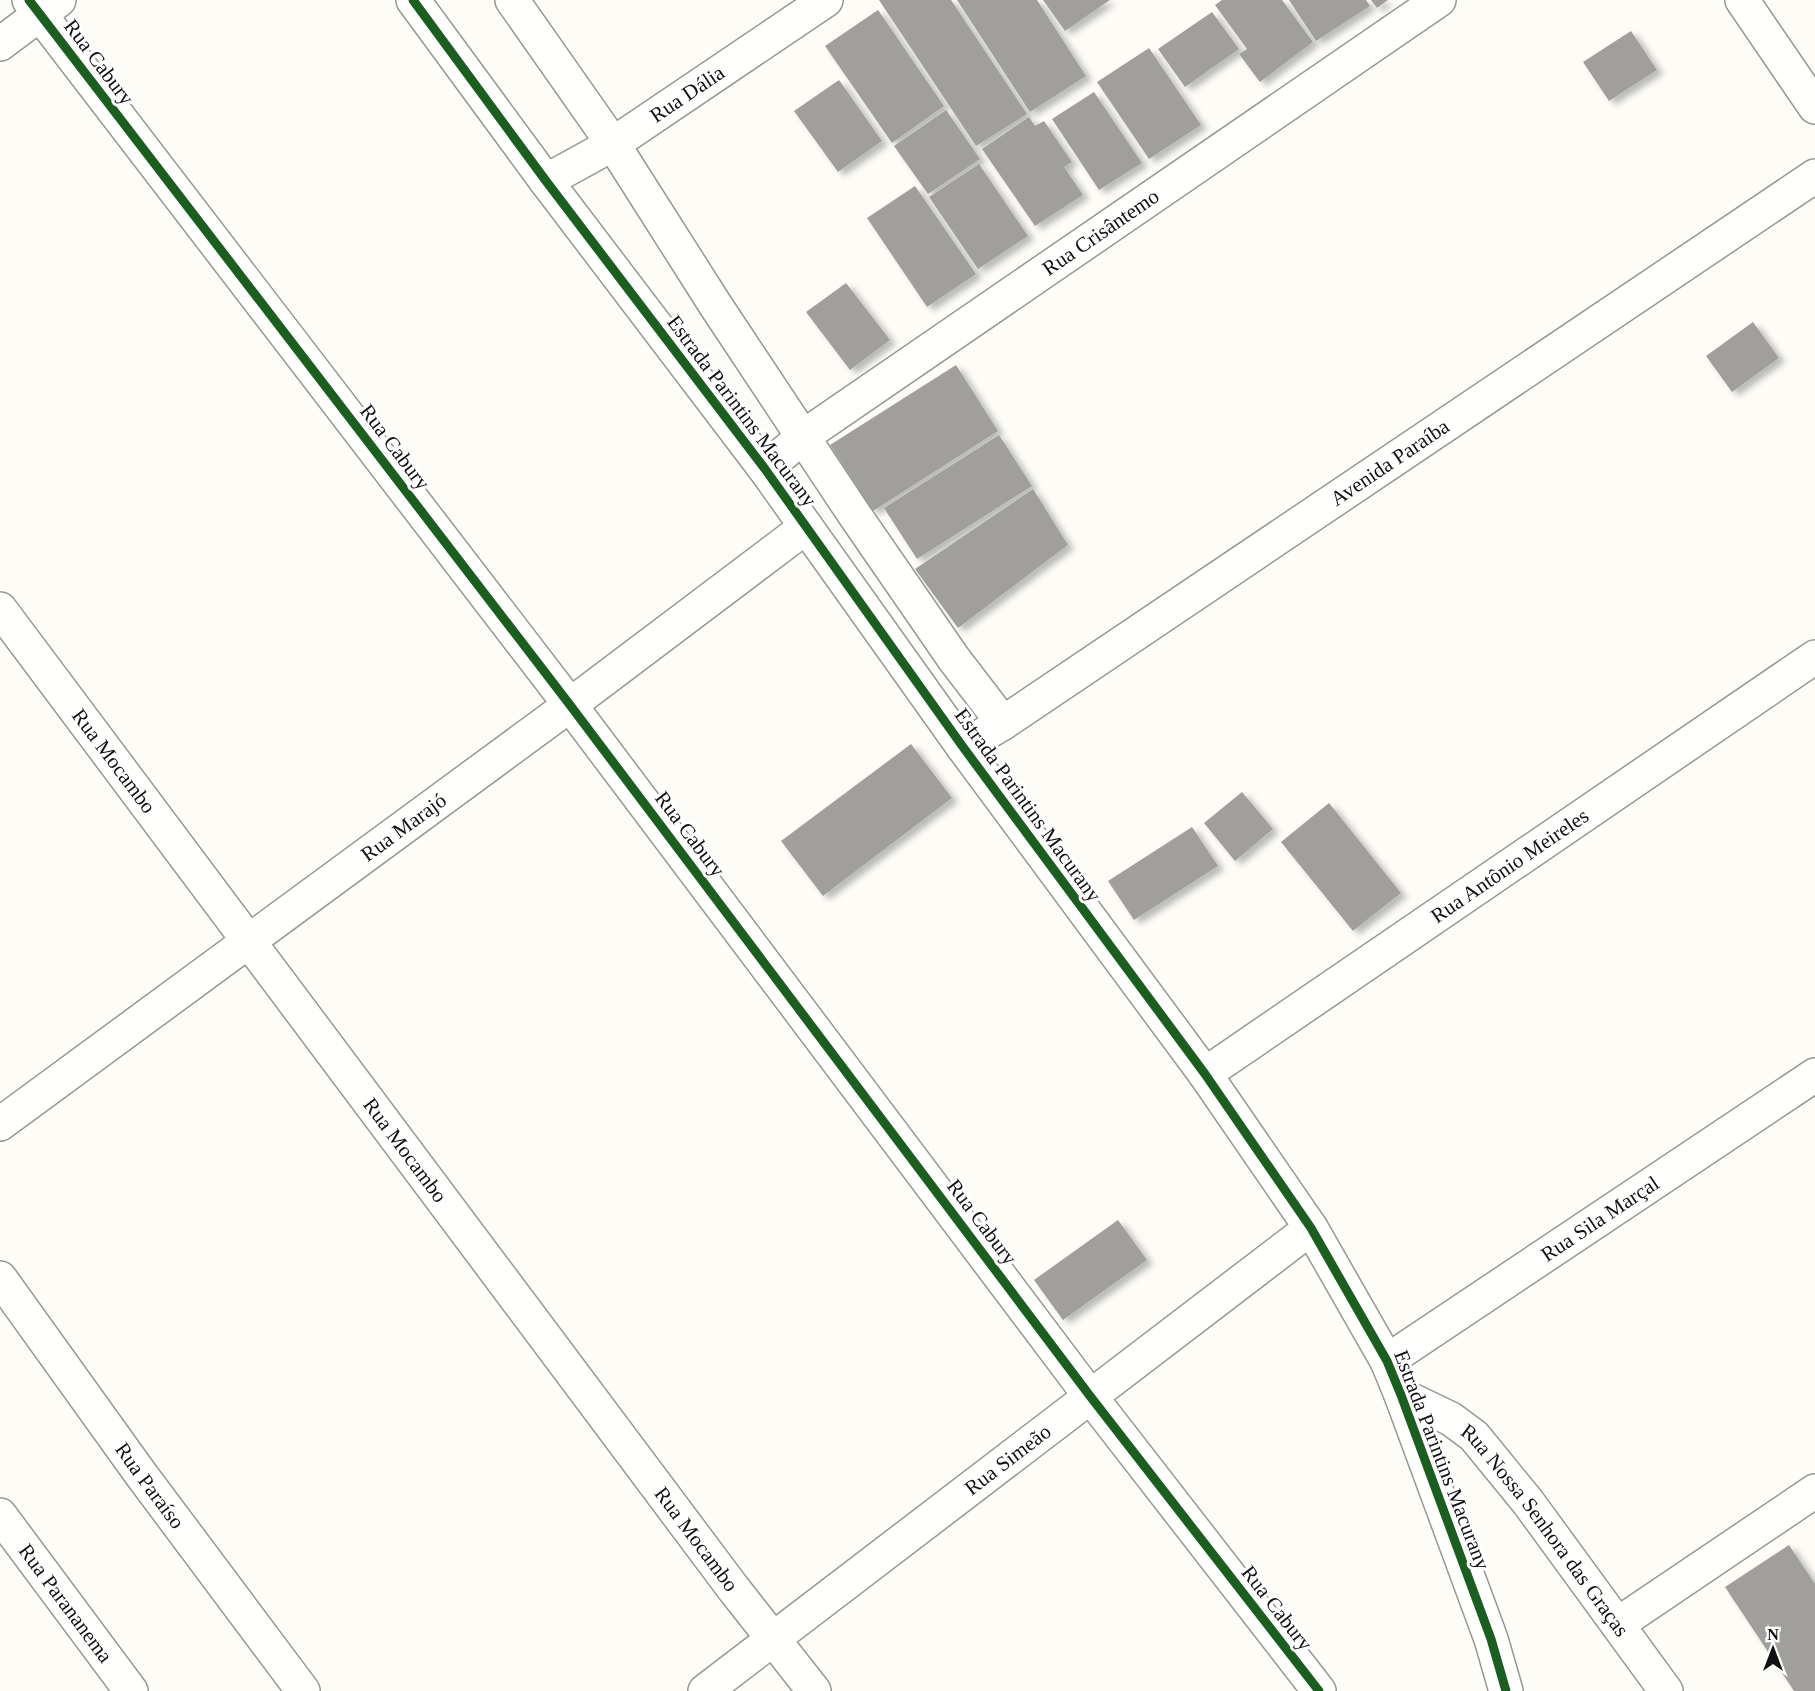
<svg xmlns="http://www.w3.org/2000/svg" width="1815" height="1691" viewBox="0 0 1815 1691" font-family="'Times New Roman',serif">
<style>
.building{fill:#a19f9c;filter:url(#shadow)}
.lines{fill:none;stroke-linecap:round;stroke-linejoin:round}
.minor-casing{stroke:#979795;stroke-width:36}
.tertiary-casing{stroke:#979795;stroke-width:36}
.minor{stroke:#fffffe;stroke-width:33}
.tertiary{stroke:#fffffe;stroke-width:33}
.cycleway-casing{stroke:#fff;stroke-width:13}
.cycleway{stroke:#1b5e20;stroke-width:9}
.labels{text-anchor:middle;stroke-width:6;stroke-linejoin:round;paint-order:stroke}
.street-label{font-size:21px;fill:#111;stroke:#fff}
</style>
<defs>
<filter id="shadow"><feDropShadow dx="6" dy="4" stdDeviation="3" flood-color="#0004"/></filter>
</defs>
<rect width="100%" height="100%" fill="#fdfcf7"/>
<!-- building -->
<g class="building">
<polygon points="879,0 951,0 1027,114 976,146"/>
<polygon points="957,0 1037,0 1086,76 1030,112"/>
<polygon points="1043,0 1110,0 1065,31"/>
<polygon points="1222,0 1282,0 1313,42 1260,82 1239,54 1247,49 1215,5"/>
<polygon points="1289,0 1366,0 1370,6 1316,41"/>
<polygon points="1371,0 1388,0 1377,8"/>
<polygon points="878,10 944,106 892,143 825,46"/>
<polygon points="1212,12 1239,49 1185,87 1158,49"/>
<polygon points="1631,31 1657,70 1609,101 1583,62"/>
<polygon points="1149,48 1201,125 1149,159 1097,82"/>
<polygon points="839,80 882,141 838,172 794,111"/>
<polygon points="1094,92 1142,163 1099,190 1052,119"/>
<polygon points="946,110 980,159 928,194 894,146"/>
<polygon points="1029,117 1035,126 1044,121 1072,162 1064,167 1083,195 1035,226 982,149"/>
<polygon points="979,164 1028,236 978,269 929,197"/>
<polygon points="915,186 976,274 927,307 867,218"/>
<polygon points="846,283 890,340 850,370 806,312"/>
<polygon points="1753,322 1779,358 1732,392 1706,356"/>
<polygon points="956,365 998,431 873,511 830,445"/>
<polygon points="999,435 1032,486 917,559 884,508"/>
<polygon points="1033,489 1068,545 958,628 915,569"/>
<polygon points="911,744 952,798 823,896 781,841"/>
<polygon points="1242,792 1273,829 1235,861 1204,823"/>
<polygon points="1329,803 1401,893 1353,931 1281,842"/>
<polygon points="1192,827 1218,866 1134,920 1108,881"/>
<polygon points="1118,1220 1147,1260 1063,1320 1034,1280"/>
<polygon points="1789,1545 1815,1584 1815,1691 1794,1691 1725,1587"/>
</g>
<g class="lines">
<defs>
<g id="minor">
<polyline points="29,0 570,705 1090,1396 1319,1691"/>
<polyline points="512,0 613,144 716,306 854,514 954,659 1003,723"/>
<polyline points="1742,0 1815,107"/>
<polyline points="0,44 59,0"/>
<path id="s1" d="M 546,181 L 613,144 L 826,0"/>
<path id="s2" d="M 765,469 L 804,436 L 1439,0"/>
<path id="s3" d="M 0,609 L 733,1588 L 814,1691"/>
<path id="s4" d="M 1205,1074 L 1815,657"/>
<path id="s5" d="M 0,1124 L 570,705 L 806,527"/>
<path id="s6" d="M 0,1278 L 140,1473 L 303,1691"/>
<path id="s7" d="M 1387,1361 L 1815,1075"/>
<path id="s8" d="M 1401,1395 L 1451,1419 L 1474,1436 L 1528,1502 L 1666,1691"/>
<path id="s9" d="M 0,1515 L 131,1691"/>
<polyline points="1618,1624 1815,1491"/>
<path id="s10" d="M 705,1691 L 1311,1228"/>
</g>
<g id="tertiary">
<polyline points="413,0 546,181 765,469 963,747 1205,1074 1311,1228 1387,1361 1401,1395 1491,1639 1506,1691"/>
<path id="s11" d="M 963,747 L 1003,723 L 1815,176"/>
</g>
</defs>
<!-- minor casing -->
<use href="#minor" class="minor-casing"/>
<!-- tertiary casing -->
<use href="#tertiary" class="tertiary-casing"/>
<!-- minor -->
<use href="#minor" class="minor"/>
<!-- tertiary -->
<use href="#tertiary" class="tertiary"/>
<defs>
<g id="cycleway">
<polyline points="29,0 570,705 1090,1396 1319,1691"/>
<polyline points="413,0 546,181 765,469 963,747 1205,1074 1311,1228 1387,1361 1401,1395 1491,1639 1506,1691"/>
</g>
</defs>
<!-- cycleway casing -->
<use href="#cycleway" class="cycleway-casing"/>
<!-- cycleway -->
<use href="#cycleway" class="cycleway"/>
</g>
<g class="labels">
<!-- street labels -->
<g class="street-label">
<text transform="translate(99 62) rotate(53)" y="7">Rua Cabury</text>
<text dy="7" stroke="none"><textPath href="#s1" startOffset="166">Rua Dália</textPath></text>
<text dy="7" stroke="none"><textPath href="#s2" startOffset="411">Rua Crisântemo</textPath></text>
<text transform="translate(742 411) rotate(53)" y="7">Estrada Parintins Macurany</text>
<text transform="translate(395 447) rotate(53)" y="7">Rua Cabury</text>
<text dy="7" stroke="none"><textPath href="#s11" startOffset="513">Avenida Paraíba</textPath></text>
<text dy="7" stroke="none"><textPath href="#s3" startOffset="190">Rua Mocambo</textPath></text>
<text transform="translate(1028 805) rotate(54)" y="7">Estrada Parintins Macurany</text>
<text dy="7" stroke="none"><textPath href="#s5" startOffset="501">Rua Marajó</textPath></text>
<text transform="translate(690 834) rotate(53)" y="7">Rua Cabury</text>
<text dy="7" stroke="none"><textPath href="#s4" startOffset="369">Rua Antônio Meireles</textPath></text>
<text dy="7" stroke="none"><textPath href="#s3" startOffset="676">Rua Mocambo</textPath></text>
<text dy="7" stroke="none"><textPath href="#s7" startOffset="256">Rua Sila Marçal</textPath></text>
<text transform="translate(982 1222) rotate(53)" y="7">Rua Cabury</text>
<text dy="7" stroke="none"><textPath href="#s10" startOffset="381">Rua Simeão</textPath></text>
<text transform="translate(1442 1460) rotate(69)" y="7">Estrada Parintins Macurany</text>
<text dy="7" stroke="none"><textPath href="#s6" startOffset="256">Rua Paraíso</textPath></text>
<text dy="7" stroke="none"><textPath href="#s8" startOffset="202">Rua Nossa Senhora das Graças</textPath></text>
<text dy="7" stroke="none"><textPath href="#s3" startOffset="1162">Rua Mocambo</textPath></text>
<text dy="7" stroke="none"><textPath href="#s9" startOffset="110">Rua Parananema</textPath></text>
<text transform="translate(1277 1608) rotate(52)" y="7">Rua Cabury</text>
</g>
</g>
<!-- north arrow -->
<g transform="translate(1773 1649)" stroke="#ffffff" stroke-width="4.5" paint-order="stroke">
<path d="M0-4.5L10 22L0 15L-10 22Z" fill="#111111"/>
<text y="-9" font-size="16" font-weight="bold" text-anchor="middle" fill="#111111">N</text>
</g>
</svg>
